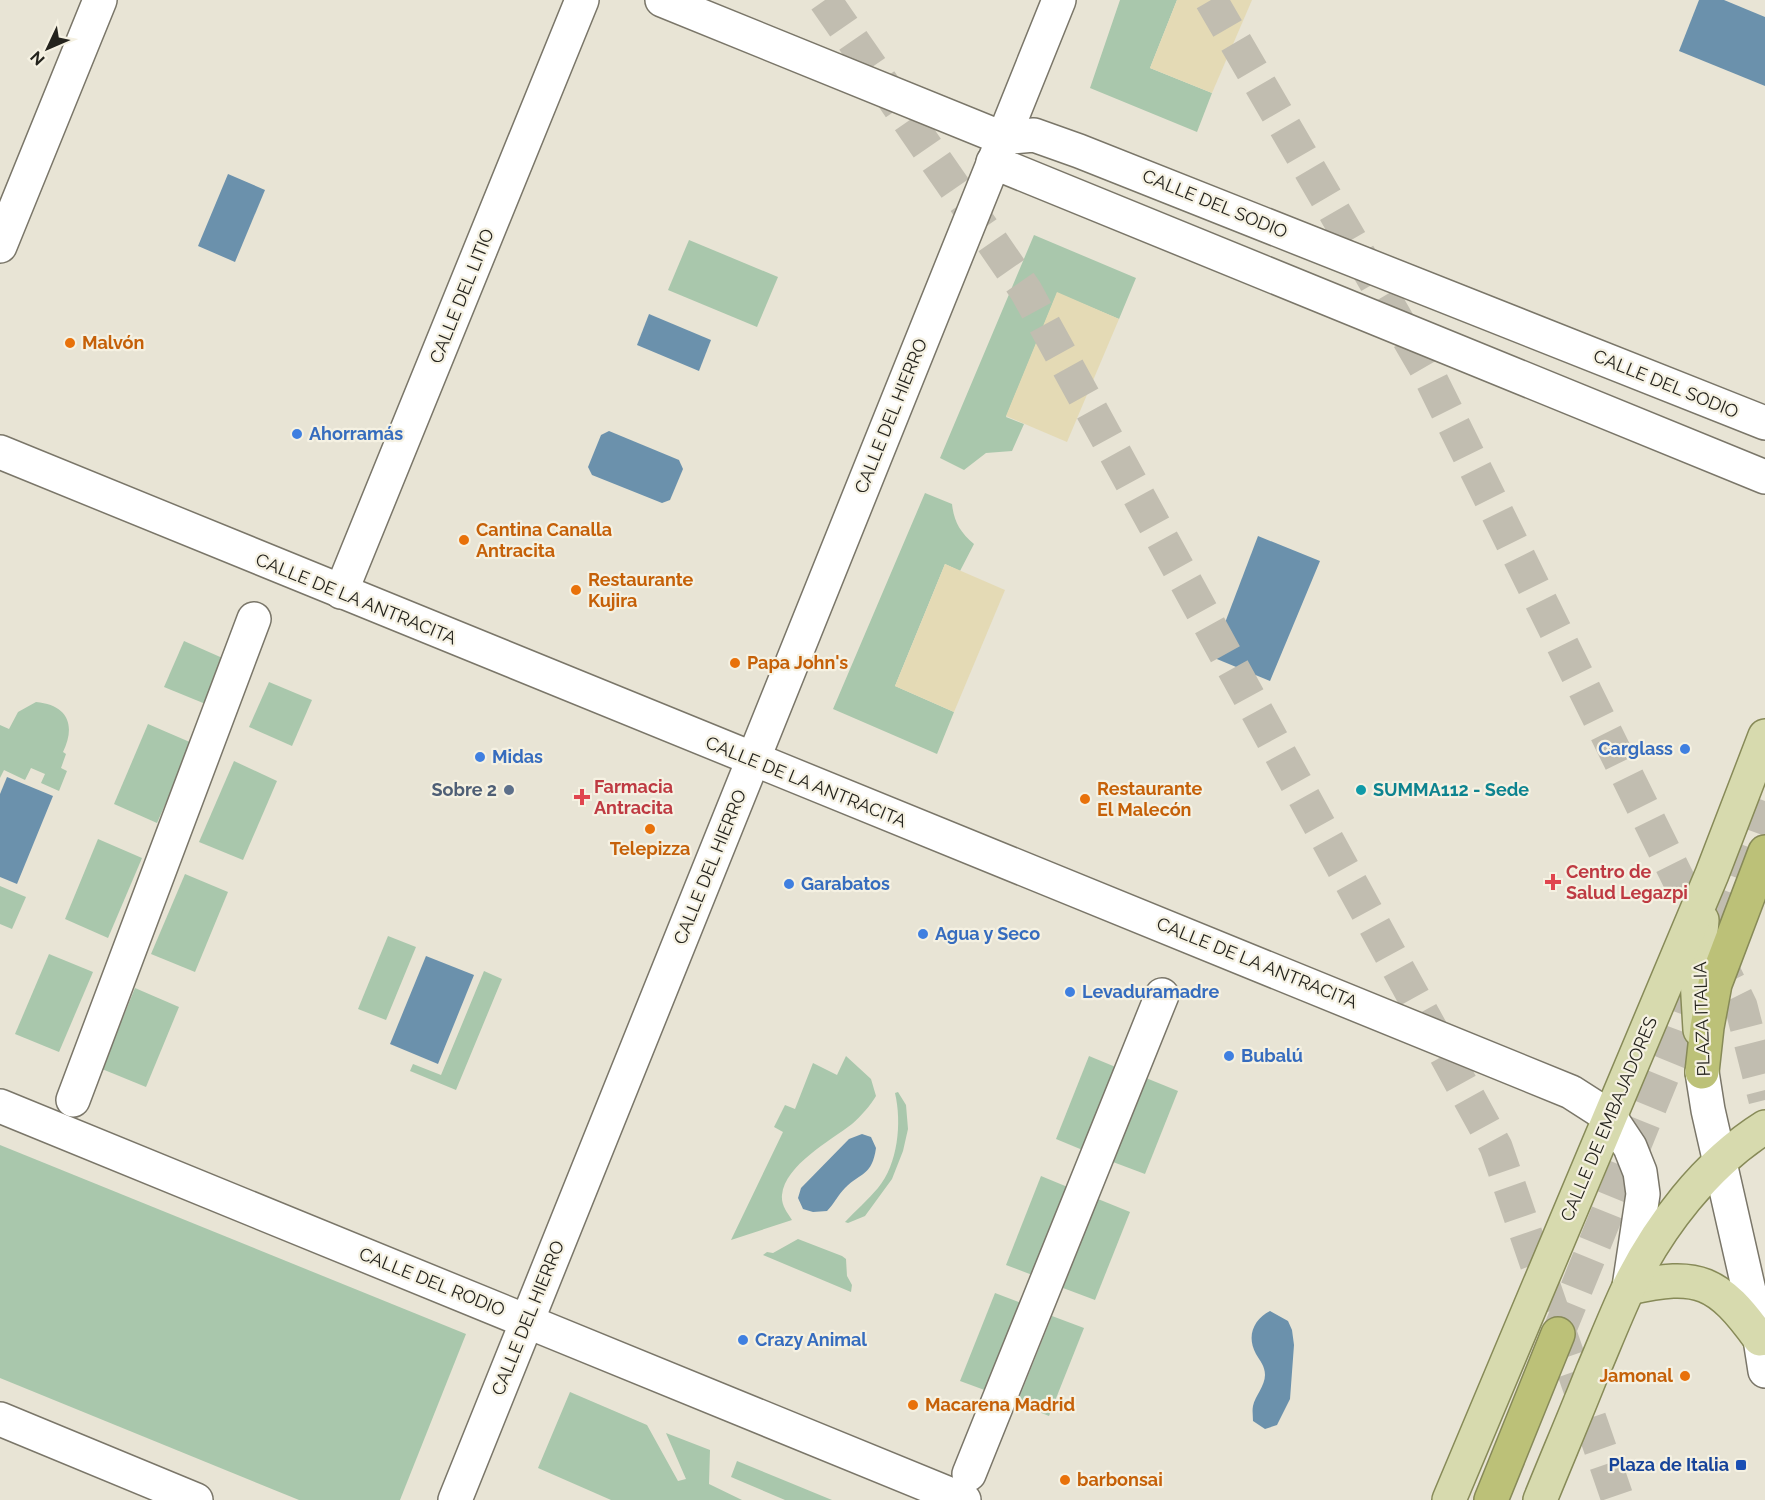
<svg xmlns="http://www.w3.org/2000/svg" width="1765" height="1500" viewBox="0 0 1765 1500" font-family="Raleway,sans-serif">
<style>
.green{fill:#a9c7ac}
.sand{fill:#e4dab5}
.water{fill:#6b91ac}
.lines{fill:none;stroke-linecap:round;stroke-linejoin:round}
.highway-tunnel{stroke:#c1bdb0;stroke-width:33;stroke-dasharray:33 16;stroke-linecap:butt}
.minor-casing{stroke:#7a7669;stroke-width:36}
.major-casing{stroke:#878a58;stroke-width:36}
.highway-casing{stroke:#878a58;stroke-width:36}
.minor{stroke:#fff;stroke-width:33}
.major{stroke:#d7daae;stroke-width:33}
.highway{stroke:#bcc178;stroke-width:33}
.food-dot{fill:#e8710a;stroke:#f5f1e2;stroke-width:2}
.shop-dot{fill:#3f7fe0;stroke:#f5f1e2;stroke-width:2}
.service-dot{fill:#5c6f8a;stroke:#f5f1e2;stroke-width:2}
.culture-dot{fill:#0f9aa8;stroke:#f5f1e2;stroke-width:2}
.health-dot{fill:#e0444e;stroke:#f5f1e2;stroke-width:2}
.transit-dot{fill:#1a4fb4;stroke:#f5f1e2;stroke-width:2}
.labels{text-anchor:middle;stroke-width:4.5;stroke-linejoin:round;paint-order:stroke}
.street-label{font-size:18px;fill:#24231d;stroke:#f5f1e2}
.food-label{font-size:18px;font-weight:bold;fill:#c56008;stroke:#f5f1e2;text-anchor:start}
.shop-label{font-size:18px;font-weight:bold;fill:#366cbe;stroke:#f5f1e2;text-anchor:start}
.health-label{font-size:18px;font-weight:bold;fill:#be3a42;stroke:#f5f1e2;text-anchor:start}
.service-label{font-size:18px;font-weight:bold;fill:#4e5e75;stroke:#f5f1e2;text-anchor:end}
.culture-label{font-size:18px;font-weight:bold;fill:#0d838f;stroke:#f5f1e2;text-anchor:start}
.transit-label{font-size:18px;font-weight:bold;fill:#164399;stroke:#f5f1e2;text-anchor:end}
</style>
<rect width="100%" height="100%" fill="#e8e4d5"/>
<!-- green -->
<g class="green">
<polygon points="1120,0 1177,0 1150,68 1212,93 1197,132 1090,88"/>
<polygon points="1034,235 1136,278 1119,319 1057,293 1006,417 1024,424 1012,451 986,453 964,470 940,458"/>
<polygon points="689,240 778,277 757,327 668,290"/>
<path d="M 925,493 L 952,504 C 954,522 960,532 974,544 L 960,571 L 945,564 L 895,686 L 954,712 L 937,754 L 833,709 Z"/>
<polygon points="184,641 227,660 208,705 164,687"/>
<polygon points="269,682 312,700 292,746 249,727"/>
<path d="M 36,702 C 68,705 76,725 63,752 L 66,754 L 61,768 L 67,771 L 59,791 L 41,783 L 45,774 L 31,768 L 25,780 L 4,770 L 0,778 L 0,725 L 9,729 L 18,712 Z"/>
<polygon points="148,724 192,743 157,823 114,804"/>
<polygon points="234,761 277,781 243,860 199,842"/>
<polygon points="98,839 142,858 108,938 65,919"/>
<polygon points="185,874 228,892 195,972 151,954"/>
<polygon points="0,886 26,897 12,929 0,924"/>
<polygon points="388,936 416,947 386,1020 358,1009"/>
<polygon points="49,954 93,972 59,1052 15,1034"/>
<polygon points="484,971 502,979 456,1090 410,1071 413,1064 441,1075"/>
<polygon points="135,988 179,1007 146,1087 102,1069"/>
<path d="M 846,1056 L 871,1079 L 876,1096 C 870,1106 861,1116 852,1124 C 830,1141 785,1165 782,1195 C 781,1205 787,1212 792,1220 L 731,1240 L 783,1132 L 774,1127 L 785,1105 L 795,1109 L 813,1063 L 837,1075 Z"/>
<polygon points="1089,1056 1118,1068 1085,1151 1056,1139"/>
<polygon points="1146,1078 1178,1091 1145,1174 1113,1162"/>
<path d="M 898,1092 L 906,1105 L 908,1129 L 903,1151 L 892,1179 L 865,1216 L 848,1223 L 845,1222 C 855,1211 868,1200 878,1188 C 898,1164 902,1123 895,1093 Z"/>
<polygon points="0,1145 466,1334 400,1500 299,1500 0,1378"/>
<polygon points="1041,1176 1070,1188 1035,1276 1006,1265"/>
<polygon points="1098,1199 1130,1212 1095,1300 1063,1288"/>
<polygon points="798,1239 842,1256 846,1259 847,1276 852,1285 851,1292 763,1255 767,1252 773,1253"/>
<polygon points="995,1293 1024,1304 990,1392 960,1381"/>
<polygon points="1052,1316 1084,1328 1049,1416 1017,1403"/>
<polygon points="570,1392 647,1425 678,1481 686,1479 666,1433 710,1450 709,1484 742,1500 611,1500 538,1468"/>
<polygon points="737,1461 832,1500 785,1500 731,1477"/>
</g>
<!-- sand -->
<g class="sand">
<polygon points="1177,0 1252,0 1212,93 1150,68"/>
<polygon points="1057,292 1119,319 1067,442 1006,416"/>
<polygon points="945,564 1005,590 954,712 895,686"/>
</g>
<!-- water -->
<g class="water">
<polygon points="1699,0 1724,0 1765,17 1765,86 1679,51"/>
<polygon points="228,174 265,190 235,262 198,246"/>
<polygon points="649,314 711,340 699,371 637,345"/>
<polygon points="609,431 679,460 683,469 670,500 662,503 592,475 588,467 601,435"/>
<polygon points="1258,536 1320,561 1270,681 1212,657"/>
<polygon points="7,777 53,796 17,884 0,877 0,794"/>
<polygon points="426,956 474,975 438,1064 390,1044"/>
<path d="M 862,1134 L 871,1137 L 876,1148 C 872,1176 861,1172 845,1188 C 838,1195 834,1204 827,1211 L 813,1212 L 803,1209 L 798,1198 L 801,1188 L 849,1139 Z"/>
<path d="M 1270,1311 L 1288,1321 L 1292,1330 L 1294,1345 L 1290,1399 L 1277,1425 L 1265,1429 L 1253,1421 C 1253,1416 1252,1411 1253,1406 C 1255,1396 1265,1386 1265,1375 C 1265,1366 1260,1361 1256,1354 C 1246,1336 1254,1319 1270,1311 Z"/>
</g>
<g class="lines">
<!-- highway-tunnel -->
<g class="highway-tunnel">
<polyline points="825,0 1026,291 1496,1147 1618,1500"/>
<polyline points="1211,0 1427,371 1741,1006 1765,1100"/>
<polyline points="1558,1334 1678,1039 1765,801"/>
</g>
<defs>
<g id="minor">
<polyline points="662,0 1002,138 1034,135 1079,151 1765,423"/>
<polyline points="993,162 1765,477"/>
<polyline points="0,246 100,0"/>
<path d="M 0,452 C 523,669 1049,876 1571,1092 L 1610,1117 L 1630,1147 L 1640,1172 L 1643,1194 L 1629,1287"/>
<polyline points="341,592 582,0"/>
<polyline points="1702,1072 1708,1110 1760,1339 1765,1371"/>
<polyline points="73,1100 254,619"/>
<polyline points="0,1106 964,1500"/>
<polyline points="0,1419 196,1500"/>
<polyline points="969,1474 1162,995"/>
<polyline points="455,1500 1059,0"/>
</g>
<g id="major">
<polyline points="1700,1030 1697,979 1702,920"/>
<path d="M 1629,1288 C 1699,1272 1718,1281 1760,1339"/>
<polyline points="1449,1500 1712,874 1765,736"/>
<path d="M 1540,1500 C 1557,1458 1575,1416 1592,1373 C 1604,1345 1615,1317 1628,1289 C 1658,1227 1706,1164 1765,1127"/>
</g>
<g id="highway">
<polyline points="1702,1072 1707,1027 1715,984 1765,852"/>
<polyline points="1491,1500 1558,1334"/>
</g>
</defs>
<!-- minor casing -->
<use href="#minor" class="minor-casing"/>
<!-- major casing -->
<use href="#major" class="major-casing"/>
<!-- highway casing -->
<use href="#highway" class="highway-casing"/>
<!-- minor -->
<use href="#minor" class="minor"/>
<!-- major -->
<use href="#major" class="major"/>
<!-- highway -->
<use href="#highway" class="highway"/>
</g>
<!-- markers -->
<g class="food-dot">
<circle cx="70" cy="343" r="6"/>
<circle cx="464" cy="540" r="6"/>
<circle cx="576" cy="590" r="6"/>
<circle cx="735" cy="663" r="6"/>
<circle cx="1085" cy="799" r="6"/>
<circle cx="650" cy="829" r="6"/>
<circle cx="1685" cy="1376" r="6"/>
<circle cx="913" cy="1405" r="6"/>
<circle cx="1065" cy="1480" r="6"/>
</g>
<g class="shop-dot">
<circle cx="297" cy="434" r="6"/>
<circle cx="1685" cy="749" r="6"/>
<circle cx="480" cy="757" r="6"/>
<circle cx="789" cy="884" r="6"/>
<circle cx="923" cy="934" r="6"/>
<circle cx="1070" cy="992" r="6"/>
<circle cx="1229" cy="1056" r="6"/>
<circle cx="743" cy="1340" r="6"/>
</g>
<circle class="service-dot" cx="509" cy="790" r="6"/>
<circle class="culture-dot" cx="1361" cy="790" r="6"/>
<g class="health-dot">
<path d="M579 788h6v6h6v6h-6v6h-6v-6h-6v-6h6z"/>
<path d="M1550 873h6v6h6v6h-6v6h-6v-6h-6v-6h6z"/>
</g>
<rect class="transit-dot" x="1735" y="1459" width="12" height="12" rx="3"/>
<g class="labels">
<!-- street labels -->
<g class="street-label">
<text transform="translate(1215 204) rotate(22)" y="6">CALLE DEL SODIO</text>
<text transform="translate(462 296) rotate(-68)" y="6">CALLE DEL LITIO</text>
<text transform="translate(1666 384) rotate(22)" y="6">CALLE DEL SODIO</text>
<text transform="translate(891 416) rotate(-68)" y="6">CALLE DEL HIERRO</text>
<text transform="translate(356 599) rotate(22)" y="6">CALLE DE LA ANTRACITA</text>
<text transform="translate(806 782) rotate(22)" y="6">CALLE DE LA ANTRACITA</text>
<text transform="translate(710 867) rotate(-68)" y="6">CALLE DEL HIERRO</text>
<text transform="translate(1257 963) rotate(22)" y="6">CALLE DE LA ANTRACITA</text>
<text transform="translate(1702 1019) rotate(-92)" y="6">PLAZA ITALIA</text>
<text transform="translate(1609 1119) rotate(-67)" y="6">CALLE DE EMBAJADORES</text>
<text transform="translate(432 1282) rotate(22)" y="6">CALLE DEL RODIO</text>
<text transform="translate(528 1318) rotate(-68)" y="6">CALLE DEL HIERRO</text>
</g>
<!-- food labels -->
<g class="food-label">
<text x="82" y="349">Malvón</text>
<text x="476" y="536">Cantina Canalla<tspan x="476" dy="21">Antracita</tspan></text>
<text x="588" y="586">Restaurante<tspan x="588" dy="21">Kujira</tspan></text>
<text x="747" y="669">Papa John's</text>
<text x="1097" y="795">Restaurante<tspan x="1097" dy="21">El Malecón</tspan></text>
<text x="650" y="855" text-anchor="middle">Telepizza</text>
<text x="1673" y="1382" text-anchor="end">Jamonal</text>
<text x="925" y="1411">Macarena Madrid</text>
<text x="1077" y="1486">barbonsai</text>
</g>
<!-- shop labels -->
<g class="shop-label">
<text x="309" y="440">Ahorramás</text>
<text x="1673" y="755" text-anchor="end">Carglass</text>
<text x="492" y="763">Midas</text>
<text x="801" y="890">Garabatos</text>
<text x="935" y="940">Agua y Seco</text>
<text x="1082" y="998">Levaduramadre</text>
<text x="1241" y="1062">Bubalú</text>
<text x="755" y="1346">Crazy Animal</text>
</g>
<!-- health labels -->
<g class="health-label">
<text x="594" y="793">Farmacia<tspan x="594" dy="21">Antracita</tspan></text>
<text x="1566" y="878">Centro de<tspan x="1566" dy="21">Salud Legazpi</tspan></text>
</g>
<!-- service labels -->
<g class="service-label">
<text x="497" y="796">Sobre 2</text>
</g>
<!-- culture labels -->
<g class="culture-label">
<text x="1373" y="796">SUMMA112 - Sede</text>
</g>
<!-- transit labels -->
<g class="transit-label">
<text x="1729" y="1471">Plaza de Italia</text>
</g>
</g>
<!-- north arrow -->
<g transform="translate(48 48) rotate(226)" stroke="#f5f1e2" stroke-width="4.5" paint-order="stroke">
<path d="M0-4.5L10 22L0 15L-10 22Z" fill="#24231d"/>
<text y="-9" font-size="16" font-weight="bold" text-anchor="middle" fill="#24231d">N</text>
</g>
</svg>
